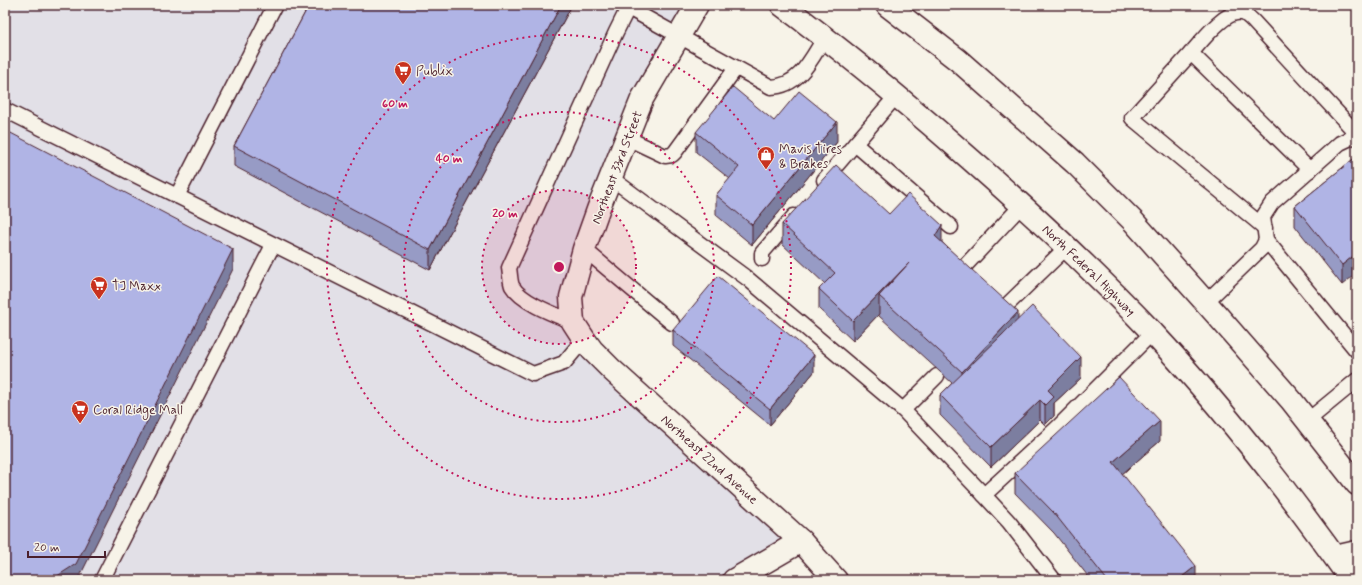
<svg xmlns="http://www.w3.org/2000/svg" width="1362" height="585" viewBox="0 0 1362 585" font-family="Mynerve,sans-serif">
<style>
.built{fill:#e2e0e7}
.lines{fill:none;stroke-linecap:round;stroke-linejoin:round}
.lane-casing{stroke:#4a1f2b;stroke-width:17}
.street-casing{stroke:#4a1f2b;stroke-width:25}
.primary-casing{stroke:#4a1f2b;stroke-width:25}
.lane{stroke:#f7f3e8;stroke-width:14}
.street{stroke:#f7f3e8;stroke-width:22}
.primary{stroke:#f7f3e8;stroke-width:22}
.wall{fill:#979bc5;stroke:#4a1f2b}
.shaded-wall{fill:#7b7ea0;stroke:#4a1f2b}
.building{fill:#b0b4e5;stroke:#4a1f2b}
.ring{fill:none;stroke:#c2185b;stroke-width:2;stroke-dasharray:2 4}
.labels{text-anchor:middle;stroke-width:3;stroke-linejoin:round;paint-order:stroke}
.poi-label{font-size:13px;fill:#4a1f2b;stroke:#f7f3e8;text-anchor:start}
.street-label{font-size:13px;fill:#4a1f2b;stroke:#f7f3e8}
.centre{fill:#c2185b;stroke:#f7f3e8;stroke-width:2}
.ring-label{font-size:12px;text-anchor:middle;font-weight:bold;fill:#c2185b;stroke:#f7f3e8;stroke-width:3;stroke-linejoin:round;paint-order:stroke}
</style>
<rect width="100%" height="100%" fill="#f7f3e8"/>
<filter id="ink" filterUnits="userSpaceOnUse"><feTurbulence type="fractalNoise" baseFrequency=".025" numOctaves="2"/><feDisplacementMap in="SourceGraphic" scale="8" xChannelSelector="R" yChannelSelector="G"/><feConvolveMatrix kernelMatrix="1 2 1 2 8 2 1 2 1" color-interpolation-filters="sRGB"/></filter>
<g filter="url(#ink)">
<!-- built -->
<polygon class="built" points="5,5 697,5 678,36 559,319 802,540 734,580 5,580"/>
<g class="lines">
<defs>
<g id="lane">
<path d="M 623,5 L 771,87 C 800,86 811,59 825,37"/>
<path d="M 1191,53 C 1201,42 1225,10 1241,13 C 1245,13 1250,18 1253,21 L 1357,134"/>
<polyline points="5,110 533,374 564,363 584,339"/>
<polyline points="627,138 665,156 672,155 675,152 736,68"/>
<polyline points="855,144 951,227"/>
<polyline points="611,178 748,279 903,410 984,495 1009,522 1054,580"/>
<polyline points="824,180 897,95"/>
<polyline points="177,196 275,5"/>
<polyline points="1265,228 1132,118 1191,53 1310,170"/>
<polyline points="1266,240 1357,351"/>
<polyline points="584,249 672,323"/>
<polyline points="762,259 762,253 794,216"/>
<polyline points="963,268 1022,205"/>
<polyline points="1206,302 1262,248 1266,240 1263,217 1272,203 1340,143 1357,135"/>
<polyline points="1007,305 1067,247"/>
<path d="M 573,322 C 556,315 522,303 512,286 C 510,281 510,273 509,268 L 616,32 L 628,8"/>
<polyline points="903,410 937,376"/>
<polyline points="1307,421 1357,380"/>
<polyline points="984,495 1057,428 1152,333"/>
<polyline points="102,580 273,245"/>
</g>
<g id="street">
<path id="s1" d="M 697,5 L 642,99 L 599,207 L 584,249 L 571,297 L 573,322 L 584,339 L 592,350 L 612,370 L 801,541 L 836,580"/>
<polyline points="734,580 801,541"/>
</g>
<g id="primary">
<path id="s2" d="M 782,5 C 841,49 898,96 953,144 C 1022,204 1089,266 1152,332 C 1224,409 1290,494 1351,580"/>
<polyline points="887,5 958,60 1075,163 1133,221 1216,314 1291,400 1357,484"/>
<polyline points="1335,557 1357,552"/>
</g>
</defs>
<!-- lane casing -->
<use href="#lane" class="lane-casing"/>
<!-- street casing -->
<use href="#street" class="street-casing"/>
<!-- primary casing -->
<use href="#primary" class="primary-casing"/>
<!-- lane -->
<use href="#lane" class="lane"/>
<!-- street -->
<use href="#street" class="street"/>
<!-- primary -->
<use href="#primary" class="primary"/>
</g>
<!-- wall -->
<g class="wall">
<polygon points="309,5 572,5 430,270 234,166 234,146"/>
<polygon points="774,121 837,142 752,245 716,215 716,195 730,179 696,152 696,132"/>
<polygon points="1357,156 1342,285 1295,226 1295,206"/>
<polygon points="782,224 942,242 1018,320 1081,378 1054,403 1054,416 1045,425 1040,420 991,467 940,415 940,395 952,383 879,316 879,314 853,341 819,309 819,289 825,284 782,244"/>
<polygon points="673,330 814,372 770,425 673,346"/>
<polygon points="1160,441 1122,474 1196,580 1091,580 1054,533 1015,493 1015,473"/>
</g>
<!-- shaded-wall -->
<g class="shaded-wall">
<polygon points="561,5 572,5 430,270 430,250"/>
<polygon points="837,122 837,142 752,245 752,225"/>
<polygon points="942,225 942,245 935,236"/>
<polygon points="233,249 233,269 78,580 51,580"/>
<polygon points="1357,253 1357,273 1342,285 1342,265"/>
<polygon points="909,263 879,296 879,314 853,341 853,321"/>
<polygon points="1018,312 1018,332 962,392 962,372"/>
<polygon points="814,355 814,372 770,425 770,409"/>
<polygon points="1081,357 1081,378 1054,403 1054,416 1045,425 1045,405 1048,390"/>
<polygon points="1040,400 1040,420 991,467 991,447"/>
<polygon points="1160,421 1160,441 1113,482 1113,462"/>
<polygon points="1196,566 1196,580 1178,580"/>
</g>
<!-- building -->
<g class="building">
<polygon points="309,5 561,5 430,250 234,146"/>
<polygon points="733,87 774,121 799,91 837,122 752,225 716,195 739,167 696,132"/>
<polygon points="5,130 233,249 76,564 51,580 5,580"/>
<polygon points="1357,156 1357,253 1342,265 1295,206"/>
<polygon points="836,165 889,214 908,194 942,225 935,236 1018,312 962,372 879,296 909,263 853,321 819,289 835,273 782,224"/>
<polygon points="718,276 814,355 770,409 673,330"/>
<polygon points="1032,306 1081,357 1048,390 1054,396 1045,405 1040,400 991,447 940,395"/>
<polygon points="1119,377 1160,421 1113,462 1196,566 1178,580 1107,580 1054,513 1015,473"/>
</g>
</g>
<!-- distance rings -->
<circle cx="559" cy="267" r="77" fill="#c2185b" fill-opacity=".12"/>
<g class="ring">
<circle cx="559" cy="267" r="77"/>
<circle cx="559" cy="267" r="155"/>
<circle cx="559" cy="267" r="232"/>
</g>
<!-- icons -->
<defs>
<symbol id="supermarket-pin" viewBox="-11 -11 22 30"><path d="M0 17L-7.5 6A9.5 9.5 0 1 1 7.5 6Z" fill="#c8321e" stroke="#f7f3e8"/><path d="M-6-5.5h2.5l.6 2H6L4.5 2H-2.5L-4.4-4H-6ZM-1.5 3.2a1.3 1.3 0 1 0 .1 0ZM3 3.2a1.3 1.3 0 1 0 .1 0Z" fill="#fff"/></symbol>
<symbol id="shop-pin" viewBox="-11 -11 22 30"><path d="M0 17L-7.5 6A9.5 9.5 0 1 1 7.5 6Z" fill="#c8321e" stroke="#f7f3e8"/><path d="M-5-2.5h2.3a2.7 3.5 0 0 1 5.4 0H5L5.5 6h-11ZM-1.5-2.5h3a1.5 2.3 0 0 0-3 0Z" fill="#fff"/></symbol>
</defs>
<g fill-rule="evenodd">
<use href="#supermarket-pin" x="393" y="60" width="20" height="27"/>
<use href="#shop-pin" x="756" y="145" width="20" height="27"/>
<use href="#supermarket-pin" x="89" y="275" width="20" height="27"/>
<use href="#supermarket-pin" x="70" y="399" width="20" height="27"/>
</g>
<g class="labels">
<!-- poi labels -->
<g class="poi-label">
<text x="416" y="75">Publix</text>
<text x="779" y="153">Mavis Tires<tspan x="779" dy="15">&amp; Brakes</tspan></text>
<text x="112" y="290">TJ Maxx</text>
<text x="93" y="414">Coral Ridge Mall</text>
</g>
<!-- street labels -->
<g class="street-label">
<text transform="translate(616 167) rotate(-69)" y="5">Northeast 33rd Street</text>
<text dy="5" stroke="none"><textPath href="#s2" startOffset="406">North Federal Highway</textPath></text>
<text dy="5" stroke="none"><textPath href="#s1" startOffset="539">Northeast 22nd Avenue</textPath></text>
</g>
</g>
<circle cx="559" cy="267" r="6" class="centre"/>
<g class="ring-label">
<text x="395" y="107">60 m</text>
<text x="449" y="162">40 m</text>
<text x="505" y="217">20 m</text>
</g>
<!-- margin -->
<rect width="1362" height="585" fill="none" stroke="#f7f3e8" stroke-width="20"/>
<rect x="10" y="10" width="1342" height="565" fill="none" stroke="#4a1f2b" stroke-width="1.5" filter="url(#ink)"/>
<!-- scale -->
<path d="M28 551v6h77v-6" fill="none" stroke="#4a1f2b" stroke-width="2"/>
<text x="34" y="551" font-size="12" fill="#4a1f2b" stroke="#f7f3e8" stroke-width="3" paint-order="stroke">20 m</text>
</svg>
